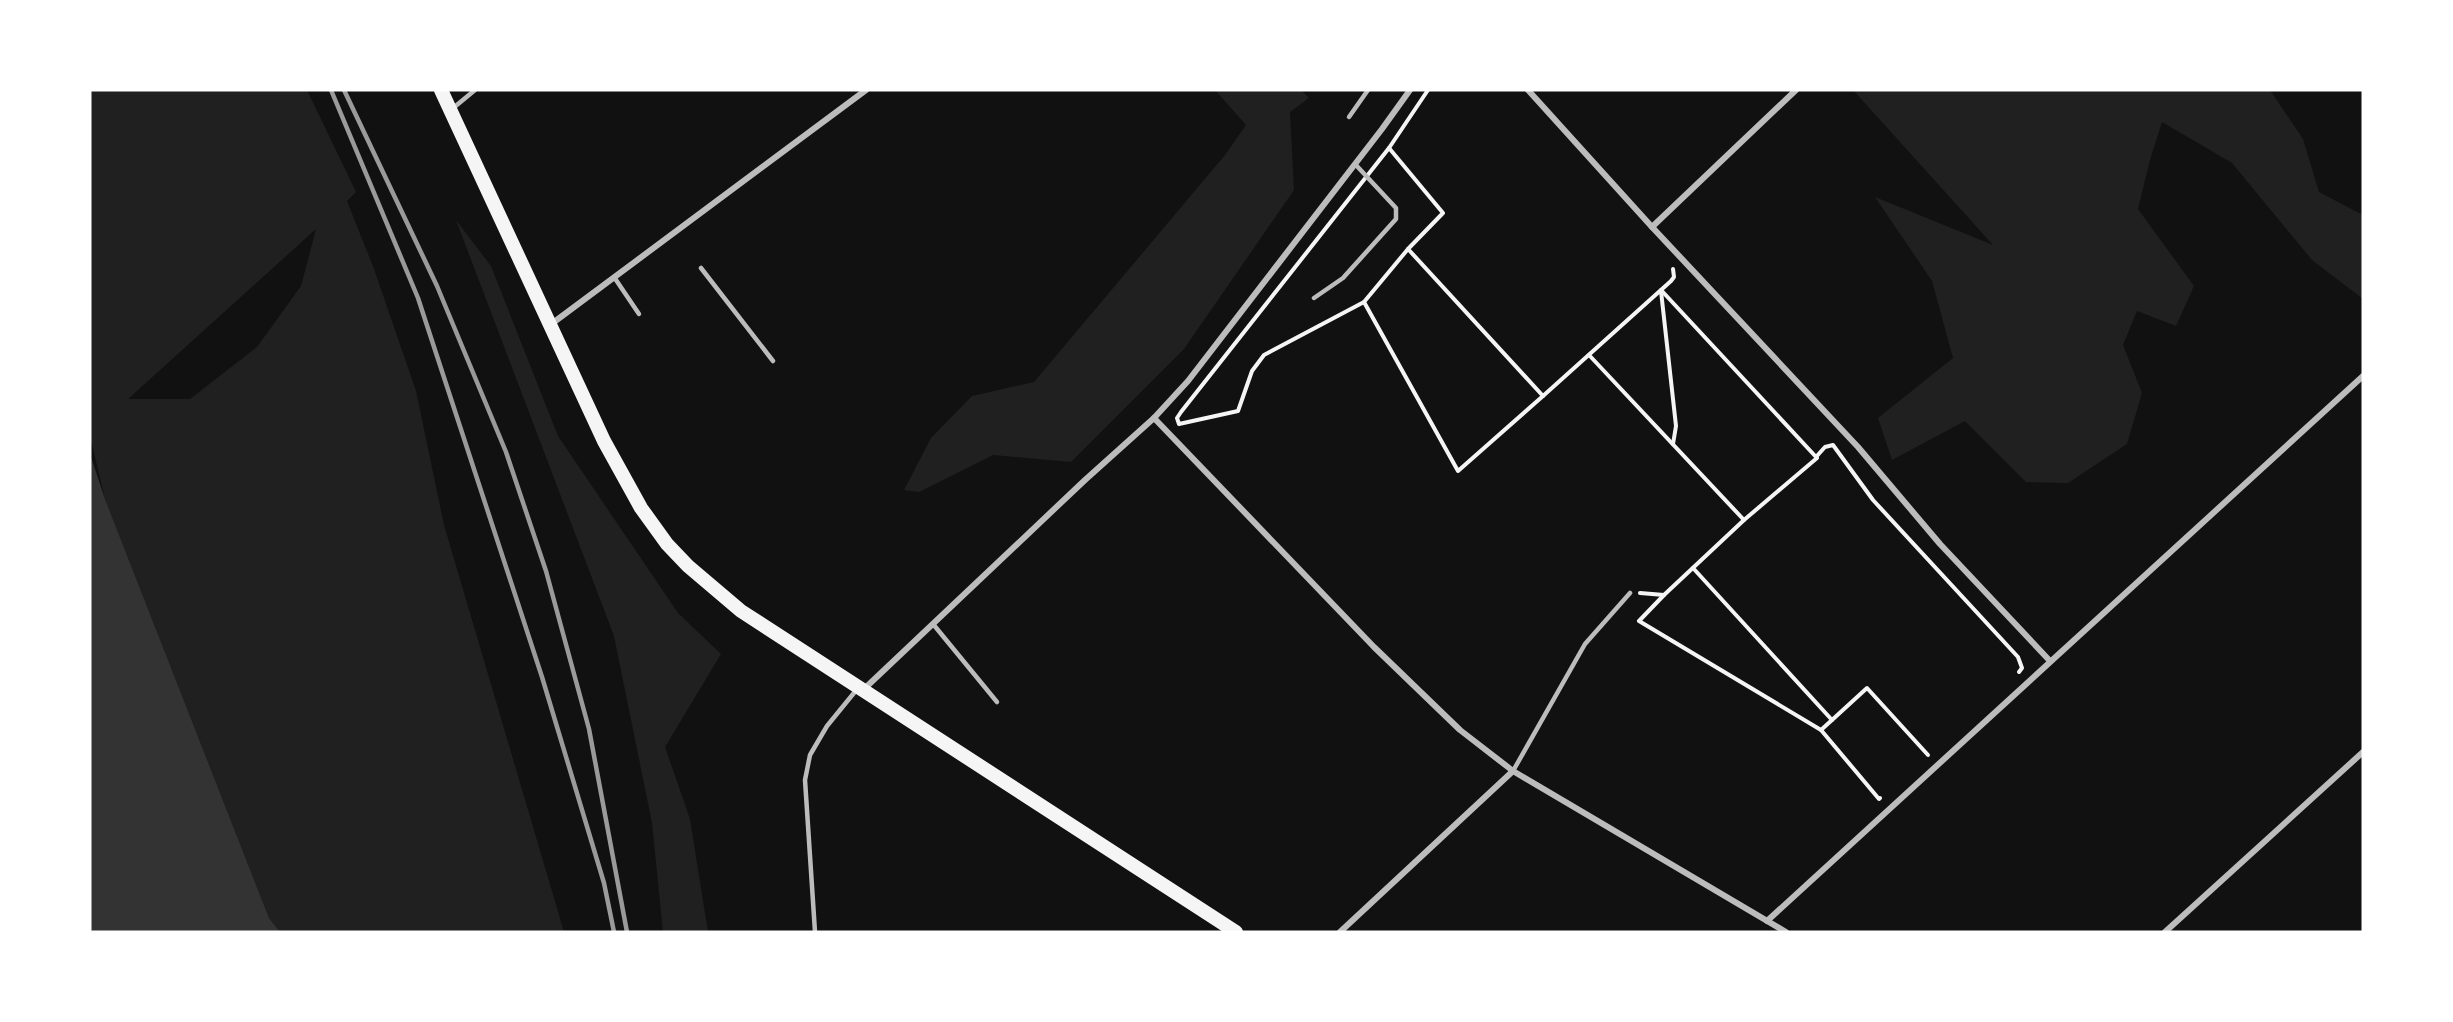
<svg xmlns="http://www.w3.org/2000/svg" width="2453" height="1022" viewBox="0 0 2453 1022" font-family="Helvetica,sans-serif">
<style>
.green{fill:#202020;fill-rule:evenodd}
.water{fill:#333}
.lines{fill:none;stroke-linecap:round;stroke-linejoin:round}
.path{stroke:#f5f5f5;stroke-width:4}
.service{stroke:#bcbcbc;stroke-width:4.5}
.minor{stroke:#bcbcbc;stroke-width:6}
.primary{stroke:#f5f5f5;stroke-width:14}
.rail{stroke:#9a9a9a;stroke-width:4.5}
</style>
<rect width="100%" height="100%" fill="#111"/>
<!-- green -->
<g class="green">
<path d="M 90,90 L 307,90 L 356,192 L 347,201 L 374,269 L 416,391 L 444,525 L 564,932 L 280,932 L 269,918 L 105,499 L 90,436 ZM 316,229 L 301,286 L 257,347 L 190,399 L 128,399 Z"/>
<polygon points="1215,90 1301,90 1309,98 1290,112 1294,190 1184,349 1071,462 993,455 919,492 904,490 931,438 972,396 1034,382 1225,155 1246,125"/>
<polygon points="1853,90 2270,90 2303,139 2319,192 2363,215 2363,299 2312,260 2232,163 2162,122 2150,160 2138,209 2194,286 2176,326 2137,311 2123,345 2142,393 2127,444 2068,483 2026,482 1965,421 1892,460 1878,418 1953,358 1932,281 1875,197 1993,245"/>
<polygon points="456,220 491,266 558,436 678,613 721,654 665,747 690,819 708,932 663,932 652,823 614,636"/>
</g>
<!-- water -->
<polygon class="water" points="90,454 105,499 269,918 280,932 90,932"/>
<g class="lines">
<!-- path -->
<g class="path">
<polygon points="1389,148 1443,213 1408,249 1364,302 1264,355 1252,371 1238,411 1179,424 1177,418 1181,412"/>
<polyline points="1389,148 1428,90"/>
<polyline points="1661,291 1676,426 1673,444"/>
<polyline points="1364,302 1458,471 1543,396 1408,249"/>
<polyline points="1589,355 1744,520"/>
<polyline points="1543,396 1671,281 1674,277 1673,269"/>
<polyline points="1816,457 1825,447 1833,445 1873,500 2018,657 2022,668 2019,672"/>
<polyline points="1693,568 1832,720 1821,730"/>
<polyline points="1640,593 1664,595 1744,520 1817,458 1661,290"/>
<polyline points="1664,595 1639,621 1821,730 1879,799 1880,798"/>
<polyline points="1832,720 1867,688 1928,755"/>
</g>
<!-- service -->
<g class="service">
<polyline points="452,109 475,90"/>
<polyline points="1349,117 1368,90"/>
<polyline points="701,268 773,361"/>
<polyline points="614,277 639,314"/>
<polyline points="1314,298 1343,278 1396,219 1396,208 1355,164"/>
<polyline points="933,624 997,702"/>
<polyline points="1513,771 1585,644 1630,593"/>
<polyline points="815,932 805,780 810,755 827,726 858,688"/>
</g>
<!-- minor -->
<g class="minor">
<polyline points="1528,90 1652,227 1858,447 1940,544 2050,661"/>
<polyline points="1652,227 1796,90"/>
<polyline points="550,325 866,90"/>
<polyline points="1154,418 1374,647 1460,730 1513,771 1786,932"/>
<polyline points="863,690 1085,480 1154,418 1188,381 1382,129 1410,90"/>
<polyline points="1767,921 2363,376"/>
<polyline points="1340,932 1513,771"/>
<polyline points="2165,932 2363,752"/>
</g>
<!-- primary -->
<polyline class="primary" points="441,90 604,441 641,508 667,544 688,566 741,611 1236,932"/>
<!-- rail -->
<g class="rail">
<polyline points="331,90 418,298 542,677 604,883 614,932"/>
<polyline points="344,90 437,286 506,452 546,571 589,729 627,932"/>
</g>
</g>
<!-- border -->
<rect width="2453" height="1022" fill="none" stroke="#ffffff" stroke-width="183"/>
</svg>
